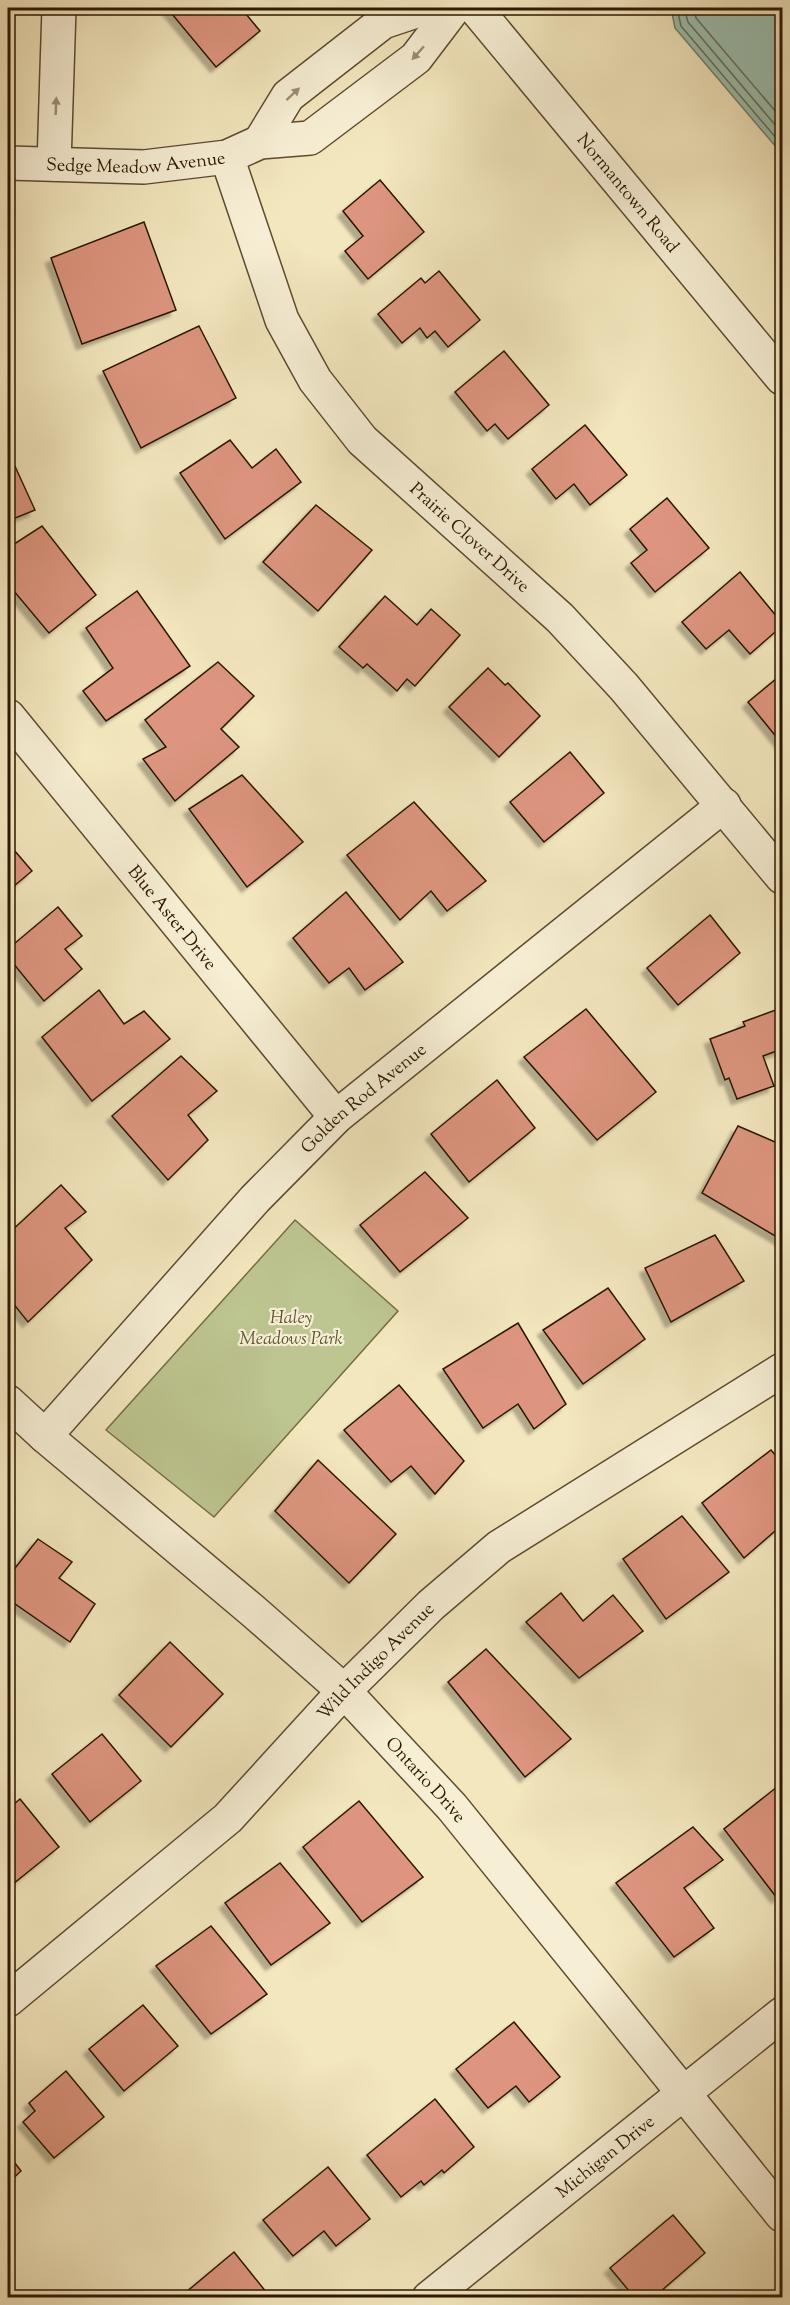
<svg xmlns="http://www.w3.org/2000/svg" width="790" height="2305" viewBox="0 0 790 2305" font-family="'Sorts Mill Goudy',serif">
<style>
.green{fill:#bdc590;stroke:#746e48;stroke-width:1.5}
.water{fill:#9bc0b0;stroke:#6f7c6a;stroke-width:1.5}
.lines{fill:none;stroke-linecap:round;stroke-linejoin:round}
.shore{stroke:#646c58;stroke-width:1.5}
.building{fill:#dd957f;stroke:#2c1700;stroke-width:1.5;filter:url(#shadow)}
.minor-casing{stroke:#5e4b30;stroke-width:36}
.minor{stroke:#f7efd5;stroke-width:33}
.oneway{fill:#9c8e75}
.labels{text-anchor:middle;stroke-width:4.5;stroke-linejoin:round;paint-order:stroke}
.street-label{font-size:18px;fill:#2c1700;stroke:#f7efd5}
.park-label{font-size:18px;font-style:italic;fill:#5f5432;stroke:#f7efd5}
</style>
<defs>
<filter id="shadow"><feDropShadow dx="-5.5" dy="5.5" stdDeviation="1.5" flood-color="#0004"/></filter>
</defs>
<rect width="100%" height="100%" fill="#f3e7be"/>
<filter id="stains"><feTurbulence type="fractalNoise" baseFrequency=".00333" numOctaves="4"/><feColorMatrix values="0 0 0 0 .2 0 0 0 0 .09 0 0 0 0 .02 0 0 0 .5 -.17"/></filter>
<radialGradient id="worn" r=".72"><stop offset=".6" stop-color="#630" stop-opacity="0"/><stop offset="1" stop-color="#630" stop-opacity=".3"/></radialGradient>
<!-- green -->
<polygon class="green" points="295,1220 398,1311 214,1517 106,1430"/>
<!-- water -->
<polygon class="water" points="671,8 782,8 782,154 675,28"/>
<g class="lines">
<!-- shore -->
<g class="shore">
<polyline points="677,8 681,26 782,145"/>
<polyline points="684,8 688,22 782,133"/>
<polyline points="694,8 696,18 782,119"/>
</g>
</g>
<!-- building -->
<g class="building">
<polygon points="167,8 241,8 260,31 216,67"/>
<polygon points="380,180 424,232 368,279 345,251 363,236 343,211"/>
<polygon points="144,222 176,310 82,344 51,258"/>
<polygon points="439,271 480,320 448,347 435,331 427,338 420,328 402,343 378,314 421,278 425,283"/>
<polygon points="199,326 236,398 141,448 103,371"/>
<polygon points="504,351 549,405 508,439 495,424 487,431 455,392"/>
<polygon points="585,425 627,475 590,505 574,484 556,499 532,469"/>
<polygon points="230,440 252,468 276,449 301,482 225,539 180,473"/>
<polygon points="8,451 35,510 8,521"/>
<polygon points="667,498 709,548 655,592 631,563 647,550 630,529"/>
<polygon points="316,505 372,550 318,611 263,562"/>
<polygon points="42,526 96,595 49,633 8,584 8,548"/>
<polygon points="740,572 782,623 782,626 750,654 729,630 706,649 682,622"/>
<polygon points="137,591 190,666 106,721 83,691 113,668 86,628"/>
<polygon points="385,596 417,625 431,609 460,635 415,686 407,679 397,691 367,664 363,668 339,647"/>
<polygon points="218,662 254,696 221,729 239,747 175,801 143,759 166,747 145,720"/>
<polygon points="488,668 505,685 508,683 540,716 499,757 449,707"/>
<polygon points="782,674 782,744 748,702"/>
<polygon points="570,752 604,793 544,842 510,802"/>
<polygon points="242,775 303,842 247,887 189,809"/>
<polygon points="414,802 486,881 447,911 431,891 400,920 347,855"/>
<polygon points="8,843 32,871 8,891"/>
<polygon points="346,892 403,962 365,990 349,968 329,983 293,938"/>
<polygon points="58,907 82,936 65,949 82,969 44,1001 8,957 8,949"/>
<polygon points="710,915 740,953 678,1005 647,968"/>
<polygon points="99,990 124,1024 144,1011 170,1039 92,1101 42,1037"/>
<polygon points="781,1008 782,1049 763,1056 774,1086 737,1099 729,1078 725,1080 710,1039 745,1026 743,1022"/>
<polygon points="586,1009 656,1092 597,1140 524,1057"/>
<polygon points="181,1056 217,1091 188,1115 208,1140 168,1180 112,1116"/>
<polygon points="497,1080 535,1128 469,1182 431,1134"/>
<polygon points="738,1126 782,1145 782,1184 780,1189 782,1190 782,1240 702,1193"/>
<polygon points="425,1172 468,1218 400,1272 360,1225"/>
<polygon points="61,1185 86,1212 65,1228 92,1260 28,1322 8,1297 8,1234"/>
<polygon points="715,1235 744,1281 671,1322 645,1268"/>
<polygon points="608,1288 645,1339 583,1384 543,1330"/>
<polygon points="518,1323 566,1404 534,1429 518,1404 483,1428 443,1369"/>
<polygon points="399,1385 464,1461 435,1494 411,1466 391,1482 344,1430"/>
<polygon points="771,1450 782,1463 782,1525 744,1558 702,1503"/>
<polygon points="318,1460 396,1534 349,1583 275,1511"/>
<polygon points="682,1516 729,1572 666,1619 623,1559"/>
<polygon points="38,1539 72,1562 59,1578 95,1604 70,1642 8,1599 8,1577"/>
<polygon points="561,1593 583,1621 613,1595 643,1631 579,1678 526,1622"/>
<polygon points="170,1642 223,1694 171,1747 119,1695"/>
<polygon points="486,1649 571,1739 525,1777 448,1682"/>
<polygon points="102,1734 141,1781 90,1822 52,1774"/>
<polygon points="782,1783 782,1893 777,1898 724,1829"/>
<polygon points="20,1799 59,1847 8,1888 8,1809"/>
<polygon points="359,1801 423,1877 362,1922 303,1847"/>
<polygon points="693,1827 723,1860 684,1888 714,1928 674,1957 616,1883"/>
<polygon points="280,1863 330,1923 271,1965 225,1903"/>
<polygon points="211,1926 267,1994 211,2034 156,1966"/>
<polygon points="143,2005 178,2046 124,2091 89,2049"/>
<polygon points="514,2022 560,2077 529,2102 516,2086 488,2108 456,2069"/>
<polygon points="66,2071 104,2117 54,2158 23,2122 35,2111 29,2103"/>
<polygon points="435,2099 474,2147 444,2173 442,2170 424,2185 421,2181 401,2197 367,2155"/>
<polygon points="8,2154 21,2171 8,2183"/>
<polygon points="328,2167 370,2219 336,2246 324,2231 293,2256 263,2220"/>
<polygon points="673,2215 705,2253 653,2298 635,2298 610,2268"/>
<polygon points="234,2252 271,2298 179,2298"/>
</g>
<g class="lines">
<defs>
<g id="minor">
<path id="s1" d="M 475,8 L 782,378"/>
<polyline points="260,142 288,96 383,22 425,8"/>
<path id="s2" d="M 227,157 L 282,320 L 315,380 L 362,440 L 560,618 L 624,687 L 782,877"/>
<path id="s3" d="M 8,163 L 144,167 L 227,157 L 260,142 L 310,138 L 416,58 L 454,8"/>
<polyline points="54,164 59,8"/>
<path id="s4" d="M 8,716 L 336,1117"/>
<path id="s5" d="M 8,1402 L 45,1436 L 253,1611 L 344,1691 L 452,1807 L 782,2215"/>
<path id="s6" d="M 45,1436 L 255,1199 L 336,1117 L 724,805"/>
<path id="s7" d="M 8,2000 L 228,1818 L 344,1691 L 431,1605 L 499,1547 L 782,1370"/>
<path id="s8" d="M 429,2298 L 782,2014"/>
</g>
</defs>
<!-- minor casing -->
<use href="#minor" class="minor-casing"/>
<!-- minor -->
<use href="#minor" class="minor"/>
</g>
<!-- one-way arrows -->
<defs><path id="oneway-solid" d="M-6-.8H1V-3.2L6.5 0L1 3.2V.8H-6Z" transform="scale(1.5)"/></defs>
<g class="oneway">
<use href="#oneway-solid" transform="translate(418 53) rotate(132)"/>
<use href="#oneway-solid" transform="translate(293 94) rotate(-43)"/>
<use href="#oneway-solid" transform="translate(56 106) rotate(-88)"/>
</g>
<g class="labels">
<!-- street labels -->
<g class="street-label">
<text dy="6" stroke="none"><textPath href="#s3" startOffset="128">Sedge Meadow Avenue</textPath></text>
<text dy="6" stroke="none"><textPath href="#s1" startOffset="240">Normantown Road</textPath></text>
<text dy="6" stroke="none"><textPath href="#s2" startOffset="462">Prairie Clover Drive</textPath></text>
<text dy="6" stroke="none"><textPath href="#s4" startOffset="260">Blue Aster Drive</textPath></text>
<text dy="6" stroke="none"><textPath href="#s6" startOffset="465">Golden Rod Avenue</textPath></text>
<text dy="6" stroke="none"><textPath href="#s7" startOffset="501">Wild Indigo Avenue</textPath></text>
<text dy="6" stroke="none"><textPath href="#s5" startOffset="564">Ontario Drive</textPath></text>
<text dy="6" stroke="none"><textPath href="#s8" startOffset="226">Michigan Drive</textPath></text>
</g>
<!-- park labels -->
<g class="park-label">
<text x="291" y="1323">Haley<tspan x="291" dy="21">Meadows Park</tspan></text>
</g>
</g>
<!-- margin -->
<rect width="790" height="2305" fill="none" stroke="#f3e7be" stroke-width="30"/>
<rect x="9" y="9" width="772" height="2287" fill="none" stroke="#2c1700" stroke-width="3"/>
<rect x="15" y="15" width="760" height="2275" fill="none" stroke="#2c1700" stroke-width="1.5"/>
<rect width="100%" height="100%" filter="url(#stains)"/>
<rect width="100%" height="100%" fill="url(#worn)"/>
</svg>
